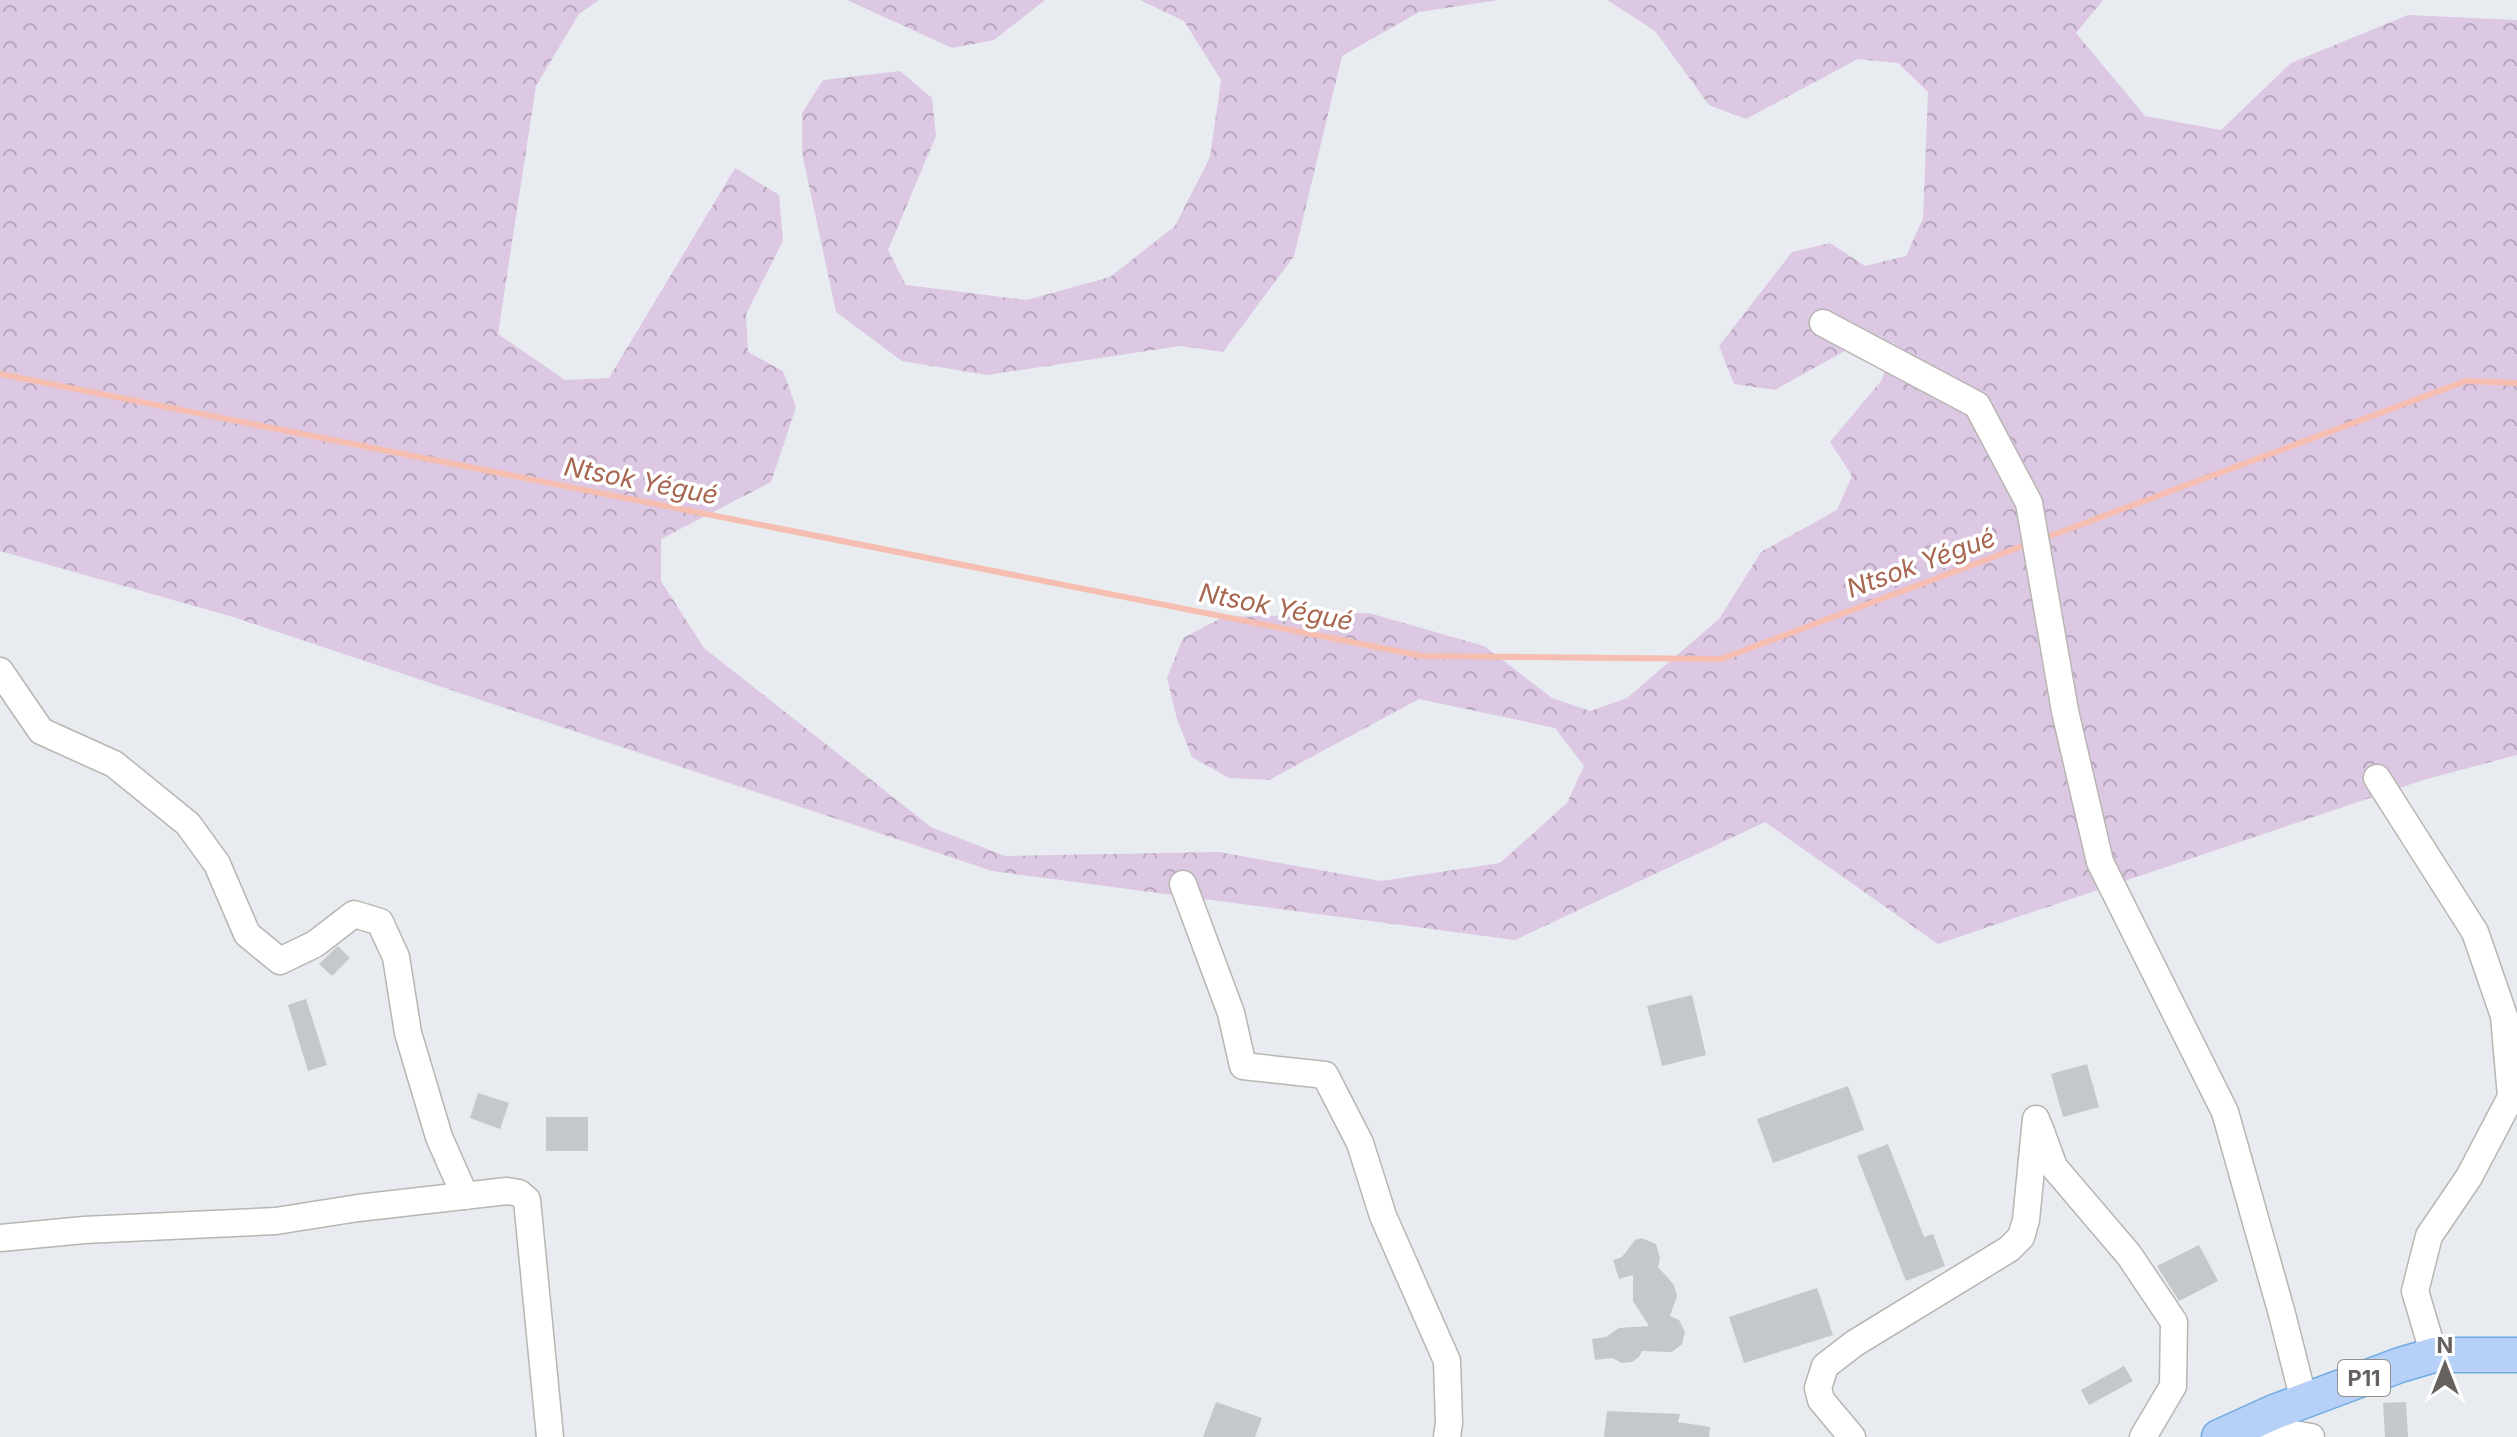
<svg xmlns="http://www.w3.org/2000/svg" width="2517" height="1437" viewBox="0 0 2517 1437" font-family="Inter,sans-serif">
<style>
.forest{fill:url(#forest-crowns)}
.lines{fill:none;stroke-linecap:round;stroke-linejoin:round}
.stream{stroke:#f6beb1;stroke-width:6}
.building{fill:#c4c8cb}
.minor-casing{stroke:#b8b5b3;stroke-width:29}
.major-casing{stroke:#6eabe3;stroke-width:37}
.minor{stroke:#fff;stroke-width:26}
.major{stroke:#b6d0f7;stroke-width:34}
.labels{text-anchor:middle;stroke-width:7;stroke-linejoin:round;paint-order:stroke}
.shield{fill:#fff;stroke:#94908f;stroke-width:2}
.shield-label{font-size:22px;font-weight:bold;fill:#66615f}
.water-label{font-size:26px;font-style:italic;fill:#a7664f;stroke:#fff}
</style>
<defs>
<pattern id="forest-crowns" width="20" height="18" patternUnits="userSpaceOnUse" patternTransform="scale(2)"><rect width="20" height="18" fill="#ddc8e4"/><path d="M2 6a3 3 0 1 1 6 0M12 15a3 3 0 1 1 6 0" fill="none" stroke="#b7a6bc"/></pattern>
</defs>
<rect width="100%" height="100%" fill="#e8ecf0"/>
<!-- forest -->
<g class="forest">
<polygon points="0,0 599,0 579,14 536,86 498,334 565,380 609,378 735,168 779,195 783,241 746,314 748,352 783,371 796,407 771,482 661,539 661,581 704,648 931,827 1005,856 1219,852 1381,881 1500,863 1567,803 1584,766 1555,728 1419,699 1269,780 1229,778 1192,757 1177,719 1167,678 1183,638 1223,617 1369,613 1484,646 1552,698 1590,711 1627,698 1719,619 1761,552 1837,510 1852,476 1830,442 1882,380 1894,343 1850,348 1775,390 1734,384 1719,346 1792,252 1830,243 1865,266 1906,256 1923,218 1928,92 1898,63 1858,59 1746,119 1709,105 1655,31 1607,0 2103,0 2076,33 2145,116 2221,130 2291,63 2408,15 2517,20 2517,755 2423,780 1938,944 1765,822 1515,940 992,871 233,617 0,551"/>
<polygon points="847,0 1045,0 994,40 952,48"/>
<polygon points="1140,0 1499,0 1419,12 1342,56 1294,256 1223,352 1180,346 987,375 902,361 836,312 802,153 802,113 823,80 900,71 932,98 936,136 888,250 906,285 1027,300 1110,277 1175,226 1210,157 1221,80 1184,21"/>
</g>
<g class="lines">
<!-- stream -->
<g class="stream">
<polyline points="0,374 1422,656 1721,659 2028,544"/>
<polyline points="2042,539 2466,381 2517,383"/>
</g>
</g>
<!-- building -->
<g class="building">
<polygon points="338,946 350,958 332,976 319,964"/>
<polygon points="1692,995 1706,1055 1662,1066 1647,1006"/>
<polygon points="306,999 327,1065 308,1071 288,1005"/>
<polygon points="2087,1064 2099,1107 2063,1117 2051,1074"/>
<polygon points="1848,1086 1864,1130 1773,1163 1757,1119"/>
<polygon points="478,1093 509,1103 500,1129 470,1118"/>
<rect x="546" y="1117" width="42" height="34"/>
<polygon points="1888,1144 1924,1237 1933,1234 1945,1266 1906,1281 1857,1156"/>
<polygon points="1642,1238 1656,1244 1660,1258 1658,1267 1674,1285 1677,1296 1670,1316 1679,1320 1685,1332 1682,1344 1672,1352 1642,1351 1639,1357 1632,1362 1622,1363 1612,1358 1595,1360 1592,1339 1606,1337 1619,1328 1649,1326 1633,1301 1633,1275 1619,1279 1613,1260 1622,1257 1635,1240"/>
<polygon points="2199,1245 2218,1281 2179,1301 2157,1266"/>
<polygon points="1817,1288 1833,1335 1744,1363 1729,1317"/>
<polygon points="2124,1366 2133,1381 2089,1405 2081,1390"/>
<polygon points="1216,1402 1262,1418 1255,1437 1203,1437"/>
<polygon points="2406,1402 2408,1437 2385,1437 2383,1403"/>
<polygon points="1607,1411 1680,1414 1678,1422 1710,1427 1709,1437 1604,1437"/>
</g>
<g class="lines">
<defs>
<g id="minor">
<polyline points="1823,323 1977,405 2029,503 2065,711 2100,862 2225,1112 2282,1314 2304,1401"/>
<polyline points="0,671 41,731 114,764 188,824 217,864 247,934 280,961 315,944 354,914 380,922 396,957 408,1033 439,1137 465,1196"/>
<polyline points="2377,778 2475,932 2504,1016 2511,1097 2469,1177 2429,1236 2415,1291 2434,1355"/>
<polyline points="1183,884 1231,1013 1243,1066 1325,1075 1360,1143 1383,1216 1447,1361 1449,1423 1447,1437"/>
<polyline points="2039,1126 2054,1167 2129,1255 2174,1322 2173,1386 2143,1437"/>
<polyline points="0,1238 84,1230 276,1221 358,1208 507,1191 519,1193 527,1200 550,1437"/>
<polyline points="2265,1429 2311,1437"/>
<polyline points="1852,1437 1821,1400 1818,1388 1825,1366 1855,1343 2009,1249 2021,1237 2026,1220 2036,1119"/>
</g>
<polyline id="major" points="2219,1437 2274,1412 2400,1365 2434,1355 2517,1355"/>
</defs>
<!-- minor casing -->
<use href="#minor" class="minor-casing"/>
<!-- major casing -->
<use href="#major" class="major-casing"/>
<!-- minor -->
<use href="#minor" class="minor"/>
<!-- major -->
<use href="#major" class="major"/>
</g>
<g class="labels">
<!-- shield labels -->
<rect class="shield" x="2338" y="1360" width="52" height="36" rx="6"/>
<g class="shield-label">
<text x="2364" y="1386">P11</text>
</g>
<!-- water labels -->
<g class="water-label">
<text transform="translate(641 481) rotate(11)" y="9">Ntsok Yégué</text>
<text transform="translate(1921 563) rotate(-20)" y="9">Ntsok Yégué</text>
<text transform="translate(1276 607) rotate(11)" y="9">Ntsok Yégué</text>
</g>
</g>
<!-- north arrow -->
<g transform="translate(2445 1365)" stroke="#ffffff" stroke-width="6" paint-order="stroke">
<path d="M0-6L14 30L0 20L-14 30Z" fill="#66615f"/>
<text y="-12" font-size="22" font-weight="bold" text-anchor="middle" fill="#66615f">N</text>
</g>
</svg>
